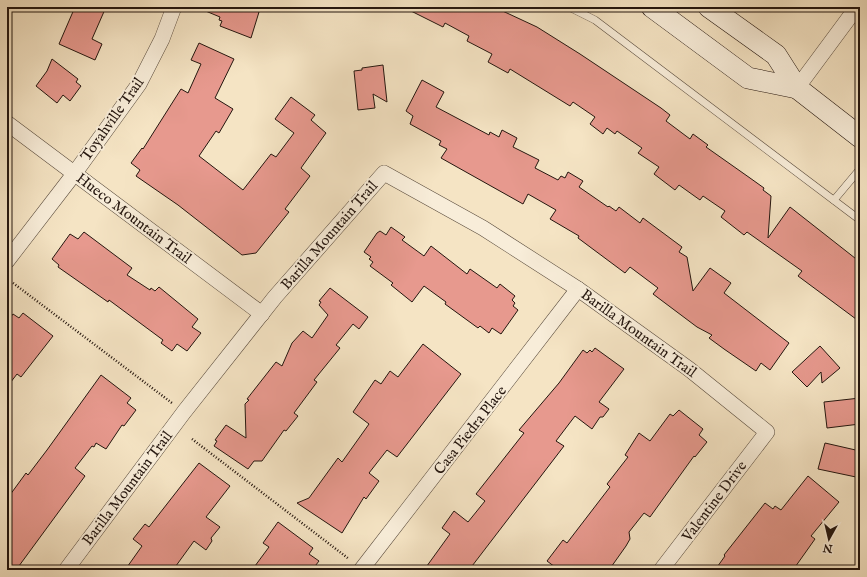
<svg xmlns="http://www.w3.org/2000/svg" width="867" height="577" viewBox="0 0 867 577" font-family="'IM FELL English',serif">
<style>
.building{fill:#e7998e;stroke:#24160f}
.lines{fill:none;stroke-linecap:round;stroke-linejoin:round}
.lane-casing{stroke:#584a3c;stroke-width:8}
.street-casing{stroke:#584a3c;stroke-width:16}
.secondary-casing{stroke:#24160f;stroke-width:22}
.path{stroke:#24160f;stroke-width:2.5;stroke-dasharray:1 2;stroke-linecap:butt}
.lane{stroke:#f8edd9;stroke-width:7}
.street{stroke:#f8edd9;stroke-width:15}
.secondary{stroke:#f8edd9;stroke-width:21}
.labels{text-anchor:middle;stroke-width:4;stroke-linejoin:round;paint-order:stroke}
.street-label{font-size:15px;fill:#24160f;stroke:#f8edd9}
</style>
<rect width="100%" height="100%" fill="#f5e4c4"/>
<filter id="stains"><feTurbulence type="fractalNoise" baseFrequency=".005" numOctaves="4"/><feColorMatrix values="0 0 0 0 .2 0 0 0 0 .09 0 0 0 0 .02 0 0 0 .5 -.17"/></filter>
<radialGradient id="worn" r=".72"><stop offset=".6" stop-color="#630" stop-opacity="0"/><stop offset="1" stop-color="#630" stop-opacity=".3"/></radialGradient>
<!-- building -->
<g class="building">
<polygon points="75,7 106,7 92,39 102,44 95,60 59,44"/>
<polygon points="196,7 246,7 259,12 251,38 220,26 222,21 219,20 220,17"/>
<polygon points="403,7 494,7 537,27 580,54 661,108 670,115 666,121 690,139 693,134 708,145 706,147 750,178 764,188 763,190 771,196 768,238 790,207 860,262 860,322 798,276 802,271 747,232 744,235 721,217 725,211 703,196 700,200 679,185 675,190 654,174 659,167 638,153 642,148 617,131 615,134 607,128 603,134 590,124 595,117 573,102 570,106 510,69 508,73 488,62 492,54 467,41 469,36 445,23 443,27"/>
<polygon points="199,43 234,59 215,98 233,109 219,133 216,131 199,156 243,190 271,154 276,157 294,133 275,119 291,97 315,115 311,120 326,133 301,168 310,176 285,209 289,212 256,253 242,255 178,205 136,176 140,170 131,163 142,148 143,149 181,89 188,93 201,64 191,60"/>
<polygon points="52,59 78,79 76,82 81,86 70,101 63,95 57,103 36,86 47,71"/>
<polygon points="383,65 387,102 373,94 375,108 358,110 354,71 362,70 362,68"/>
<polygon points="422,80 444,92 436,107 489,135 490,132 499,137 502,130 517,138 513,147 539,160 535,168 558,180 561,176 565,178 568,172 583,181 579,187 608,207 609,206 616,211 619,207 640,223 643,218 682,247 679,252 687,257 693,291 710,268 731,283 724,293 789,343 770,370 761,363 756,371 724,349 709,338 712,335 697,327 653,294 658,288 630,267 625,273 578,238 579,236 550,219 556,210 528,194 523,204 441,158 447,149 439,145 441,141 410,124 413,116 406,111"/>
<polygon points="391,227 405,237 402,240 424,256 431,246 467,274 470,269 497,288 500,284 515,296 512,300 515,303 513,306 518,310 501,334 492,328 489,333 480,326 478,328 445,304 446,302 424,286 412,302 391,285 393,283 370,266 373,262 369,259 371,257 364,252 377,233 380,231 386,235"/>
<polygon points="84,232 132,268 127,275 150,290 151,288 155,291 159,287 198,319 192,327 201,333 187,351 177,344 172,351 161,343 163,340 109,300 108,302 58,267 59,265 52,259 70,234 78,239"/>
<polygon points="330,288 368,317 359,329 353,324 336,345 340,348 314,380 317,382 294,413 298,416 286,431 284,430 262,461 254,461 248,469 214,446 217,441 215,440 226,425 246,438 245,404 249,400 247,399 276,362 282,366 292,343 303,331 312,338 328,315 319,305 321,302 319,301"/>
<polygon points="23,313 53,336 21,377 17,374 7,387 7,322 13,314 19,318"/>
<polygon points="423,344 461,374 397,457 387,450 369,473 379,481 366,499 364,497 342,533 297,503 309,498 338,458 342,462 369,424 353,412 375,380 381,384 390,371 398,377"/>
<polygon points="820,346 840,368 822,383 821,372 807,387 792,372"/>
<polygon points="595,348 624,369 599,402 609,409 603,417 600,417 592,429 575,416 556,441 564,446 469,570 424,570 450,534 442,528 454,511 468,522 485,501 476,494 524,433 519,430 559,383 583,350 587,353 590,350 592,352"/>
<polygon points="101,375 131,398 127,403 136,410 124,426 122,425 106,449 96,443 94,447 92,446 75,468 85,476 16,570 7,570 7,499 26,473 28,475 47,450"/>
<polygon points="860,398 860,424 827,428 824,402"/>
<polygon points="679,410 703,429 699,435 707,442 695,457 694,456 650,517 644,513 629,532 630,539 626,546 609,570 559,570 547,561 563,540 567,543 610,487 607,484 628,457 625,455 639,433 650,441 670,414 673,416"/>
<polygon points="825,443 860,451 856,477 818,469"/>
<polygon points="199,463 230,486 206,517 220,527 211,538 212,541 206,550 194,541 173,570 125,570 142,546 133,539 145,524 149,527"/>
<polygon points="808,476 839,502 811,536 815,539 793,570 715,570 725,556 724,555 765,503 773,509 775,506 781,510"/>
<polygon points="278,522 313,548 309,554 319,561 312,570 252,570 269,547 263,543"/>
</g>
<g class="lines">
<defs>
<g id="lane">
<polyline points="569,7 595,20 860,220"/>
<polyline points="834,200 860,169"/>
</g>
<g id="street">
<polyline points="797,88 857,7"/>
<polyline points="7,123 262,314"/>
<polyline points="7,261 74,174 139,84 162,39 174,7"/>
<polyline points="66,570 184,412 275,297 384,173 483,228 578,289 689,369 767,432 661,570"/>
<polyline points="361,570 578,289"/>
</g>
<g id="secondary">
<polyline points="652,7 748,78 797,88"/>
<polyline points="709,7 776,55 797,88 860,137"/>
</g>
</defs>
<!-- lane casing -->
<use href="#lane" class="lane-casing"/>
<!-- street casing -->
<use href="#street" class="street-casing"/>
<!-- secondary casing -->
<use href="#secondary" class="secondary-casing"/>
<!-- path -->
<g class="path">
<polyline points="13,283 172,403"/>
<polyline points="192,439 349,559"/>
</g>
<!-- lane -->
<use href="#lane" class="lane"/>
<!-- street -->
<use href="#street" class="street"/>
<!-- secondary -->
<use href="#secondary" class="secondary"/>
</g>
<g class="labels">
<!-- street labels -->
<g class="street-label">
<text transform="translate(112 119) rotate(-55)" y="5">Toyahville Trail</text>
<text transform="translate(134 218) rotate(37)" y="5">Hueco Mountain Trail</text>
<text transform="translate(329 235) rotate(-49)" y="5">Barilla Mountain Trail</text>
<text transform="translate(639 333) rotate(36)" y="5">Barilla Mountain Trail</text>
<text transform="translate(470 430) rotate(-52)" y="5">Casa Piedra Place</text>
<text transform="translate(127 488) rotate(-53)" y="5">Barilla Mountain Trail</text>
<text transform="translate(714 501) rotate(-53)" y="5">Valentine Drive</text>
</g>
</g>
<!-- margin -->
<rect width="867" height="577" fill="none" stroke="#f5e4c4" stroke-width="24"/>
<rect x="8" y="8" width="851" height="561" fill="none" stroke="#24160f" stroke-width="2"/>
<rect x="12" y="12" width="843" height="553" fill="none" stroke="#24160f"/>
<!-- north arrow -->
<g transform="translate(829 539) rotate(188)" stroke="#f8edd9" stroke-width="3" paint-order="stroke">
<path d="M0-3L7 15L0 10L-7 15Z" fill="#24160f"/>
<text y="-6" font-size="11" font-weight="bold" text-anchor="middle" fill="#24160f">N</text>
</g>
<rect width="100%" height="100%" filter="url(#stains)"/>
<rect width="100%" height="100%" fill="url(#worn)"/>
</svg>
